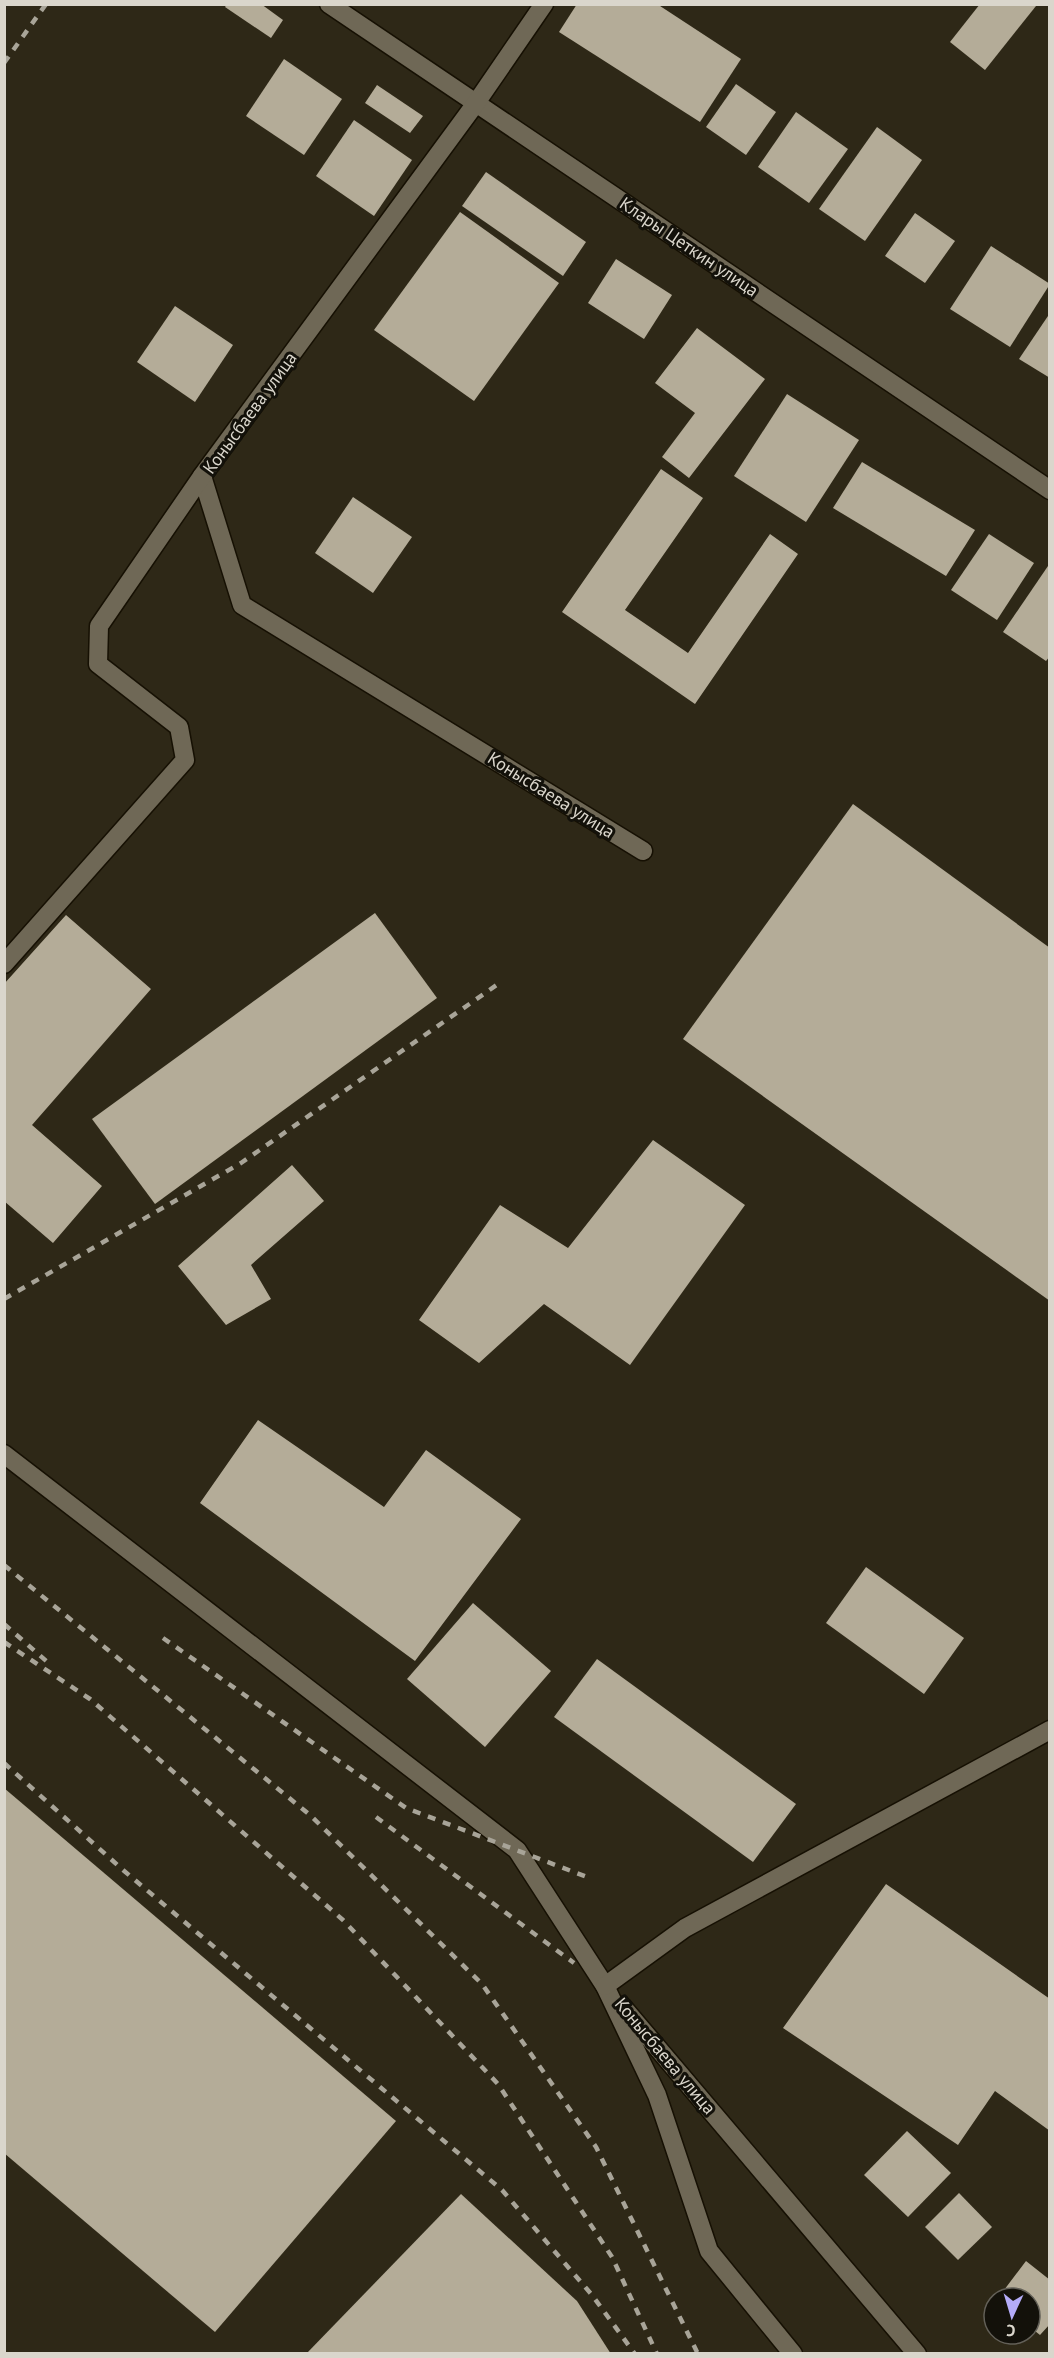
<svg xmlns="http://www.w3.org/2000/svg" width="1054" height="2358" viewBox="0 0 1054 2358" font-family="'PT Sans',sans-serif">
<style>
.building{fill:#b4ac98}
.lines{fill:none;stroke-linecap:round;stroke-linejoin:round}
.minor-casing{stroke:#161003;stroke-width:21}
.minor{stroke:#6f6856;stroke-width:18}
.rail{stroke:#a8a498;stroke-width:4.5;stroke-dasharray:8 8;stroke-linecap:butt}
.labels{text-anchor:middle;stroke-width:6;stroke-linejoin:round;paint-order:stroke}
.street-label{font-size:18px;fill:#dad6cc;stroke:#13110a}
</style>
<rect width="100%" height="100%" fill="#2e2817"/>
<!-- building -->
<g class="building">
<polygon points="227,4 261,4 283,20 271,38 225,7"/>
<polygon points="577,4 657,4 741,59 700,122 559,32"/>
<polygon points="980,4 1036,6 985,70 950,42"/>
<polygon points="284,59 342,99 304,155 246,116"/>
<polygon points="736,84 776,112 746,155 706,127"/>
<polygon points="377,85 423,116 410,133 365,103"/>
<polygon points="796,112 848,149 809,203 758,167"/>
<polygon points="354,120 412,160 374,216 316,176"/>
<polygon points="877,127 922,160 865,241 819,209"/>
<polygon points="486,172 586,242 563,276 462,206"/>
<polygon points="460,212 559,283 474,401 374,330"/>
<polygon points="915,213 955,241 925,283 885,256"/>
<polygon points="991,246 1050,284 1010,347 950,309"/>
<polygon points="616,259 672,295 644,339 588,303"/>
<polygon points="175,306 233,345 195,402 137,362"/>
<polygon points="1050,313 1050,378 1019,359"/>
<polygon points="697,328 765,379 689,478 662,457 695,413 655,383"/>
<polygon points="787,394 859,440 806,522 734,476"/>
<polygon points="862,462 975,530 946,576 833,508"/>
<polygon points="661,469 703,498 625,610 688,653 770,534 798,554 695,704 562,612"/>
<polygon points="353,497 412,537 373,593 315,553"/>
<polygon points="989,534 1034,563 997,620 951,590"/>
<polygon points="1048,566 1050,656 1046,661 1003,632"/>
<polygon points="853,804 1050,948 1050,1301 683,1039"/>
<polygon points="375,913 437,998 155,1204 92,1119"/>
<polygon points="66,915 151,989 32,1125 102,1186 53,1243 4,1201 4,984"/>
<polygon points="653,1140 745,1205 630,1365 544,1304 479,1363 419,1320 500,1205 568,1248"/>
<polygon points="292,1165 324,1201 251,1265 271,1299 226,1325 178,1266"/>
<polygon points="258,1420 384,1507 426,1450 521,1519 415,1661 200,1503"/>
<polygon points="866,1567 964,1638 924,1694 826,1623"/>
<polygon points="473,1603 551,1671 485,1747 407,1679"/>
<polygon points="597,1659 796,1804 753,1862 554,1717"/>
<polygon points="4,1788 396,2121 215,2332 4,2153"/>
<polygon points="886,1884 1050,1999 1050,2131 995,2091 958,2145 783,2028"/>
<polygon points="907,2131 951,2173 908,2217 864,2175"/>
<polygon points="959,2193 992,2227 958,2260 925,2227"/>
<polygon points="461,2194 577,2301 611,2354 306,2354"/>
<polygon points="1026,2261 1050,2280 1050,2324 1040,2335 1030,2327 1030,2298 998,2298"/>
</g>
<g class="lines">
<defs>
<g id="minor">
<polyline points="329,4 1050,490"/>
<polyline points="544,4 476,103 202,476 242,605 643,851"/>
<polyline points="4,964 185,760 179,727 98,664 99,626 202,476"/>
<polyline points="4,1454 517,1850 605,1986 657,2095 709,2251 793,2354"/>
<polyline points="605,1986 685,1928 1050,1730"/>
<polyline points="622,2006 917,2354"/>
</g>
</defs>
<!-- minor casing -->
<use href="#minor" class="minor-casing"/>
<!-- minor -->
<use href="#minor" class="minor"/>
<!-- rail -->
<g class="rail">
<polyline points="4,63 46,4"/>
<polyline points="4,1299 241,1163 501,982"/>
<polyline points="4,1565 310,1815 482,1984 596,2147 698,2354"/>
<polyline points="4,1624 52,1666"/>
<polyline points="163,1638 406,1808 587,1877"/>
<polyline points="4,1642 90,1699 343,1920 498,2084 612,2257 657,2354"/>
<polyline points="4,1763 123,1870 502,2190 592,2295 635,2354"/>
<polyline points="376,1817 574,1963"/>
</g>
</g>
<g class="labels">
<!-- street labels -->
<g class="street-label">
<text transform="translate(689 247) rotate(34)" y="6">Клары Цеткин улица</text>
<text transform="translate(250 413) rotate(-54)" y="6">Конысбаева улица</text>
<text transform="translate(551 795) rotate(32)" y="6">Конысбаева улица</text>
<text transform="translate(665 2056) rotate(50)" y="6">Конысбаева улица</text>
</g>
</g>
<!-- border -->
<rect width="1054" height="2358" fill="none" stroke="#dad6cc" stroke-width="12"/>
<!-- north arrow -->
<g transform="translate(1012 2316) rotate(184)"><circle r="28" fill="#13110a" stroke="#636058" stroke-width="1.5"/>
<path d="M0-4.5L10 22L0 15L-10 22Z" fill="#b4acf9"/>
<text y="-9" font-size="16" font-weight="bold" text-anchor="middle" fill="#dad6cc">С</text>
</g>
</svg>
